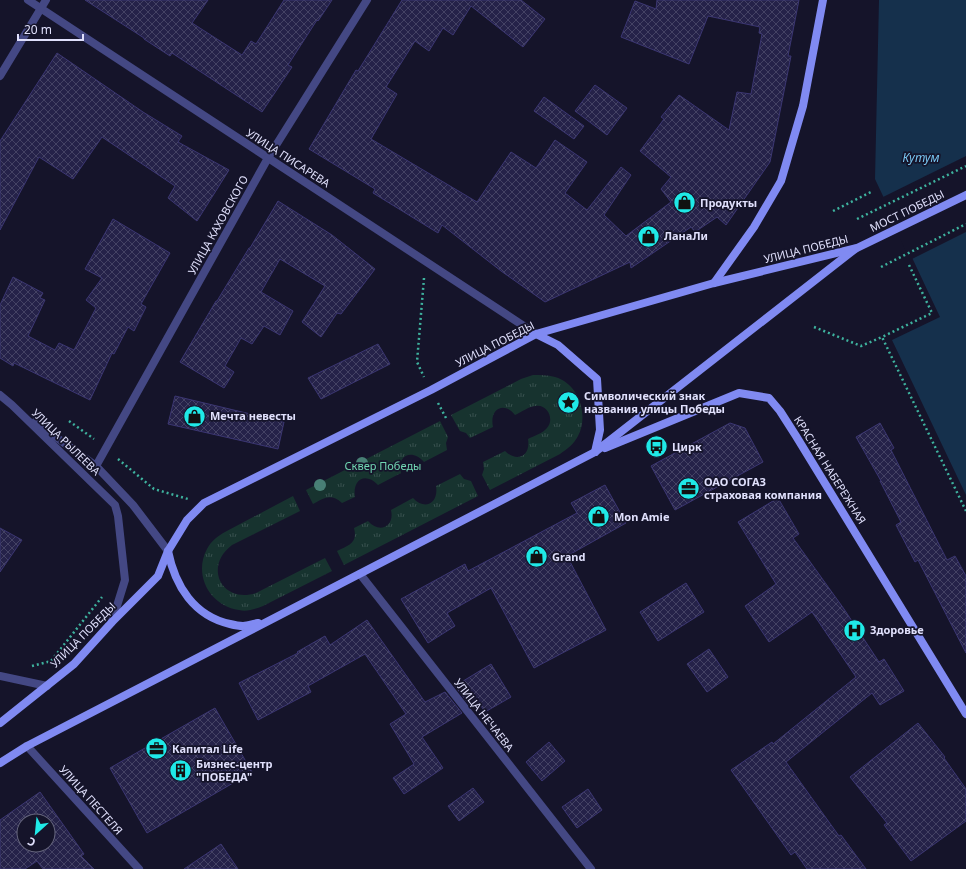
<svg xmlns="http://www.w3.org/2000/svg" width="966" height="869" viewBox="0 0 966 869" font-family="'Noto Sans',sans-serif">
<style>
.park{fill:url(#park-tufts)}
.water{fill:#15304c}
.pier{fill:#15142a}
.building{fill:url(#building-cross-hatch);stroke:#3b3672;fill-rule:evenodd}
.lines{fill:none;stroke-linecap:round;stroke-linejoin:round}
.path{stroke:#3eb29e;stroke-width:2.5;stroke-dasharray:2 3;stroke-linecap:butt}
.minor{stroke:#444884;stroke-width:8}
.tertiary{stroke:#444884;stroke-width:8}
.secondary{stroke:#808af2;stroke-width:8}
.tree{fill:#487f75}
.labels{text-anchor:middle;stroke-width:3.5;stroke-linejoin:round;paint-order:stroke}
.street-label{font-size:11px;fill:#e0e0fc;stroke:#15142a}
.poi-label{font-size:11px;font-weight:bold;fill:#e0e0fc;stroke:#15142a;text-anchor:start}
.park-label{font-size:11px;fill:#71d6b2;stroke:#15142a}
.water-label{font-size:12px;font-style:italic;fill:#78c6f1;stroke:#15142a}
</style>
<defs>
<pattern id="park-tufts" width="24" height="20" patternUnits="userSpaceOnUse"><rect width="24" height="20" fill="#17332f"/><path d="M3 7l-1-3M5 7V3M7 7l1-3M15 17l-1-3M17 17v-4M19 17l1-3" fill="none" stroke="#38504e"/></pattern>
<pattern id="building-cross-hatch" width="8" height="8" patternUnits="userSpaceOnUse"><rect width="8" height="8" fill="#252249"/><path d="M0 0l8 8M0 8l8-8" fill="none" stroke="#444264"/></pattern>
</defs>
<rect width="100%" height="100%" fill="#15142a"/>
<!-- park -->
<g class="park">
<path d="M 533,375 C 540,375 547,375 555,377 C 579,384 589,415 578,436 C 574,444 567,449 560,454 L 490,490 L 482,475 L 484,469 L 483,462 L 505,451 C 517,463 531,456 528,439 C 534,436 543,433 547,428 C 555,419 547,404 536,406 C 529,406 522,412 515,415 C 504,401 489,409 493,427 L 470,438 L 466,433 L 460,431 L 451,415 L 521,379 Z"/>
<path d="M 440,421 L 448,437 L 446,443 L 447,450 L 424,462 C 412,448 396,456 401,473 L 378,485 C 366,472 352,479 355,497 L 342,503 C 331,493 324,498 313,504 L 306,490 Z"/>
<path d="M 460,474 L 464,479 L 471,481 L 478,496 L 344,565 L 337,551 C 349,545 358,543 354,528 L 368,521 C 379,534 395,527 391,510 L 413,498 C 425,511 439,503 436,486 Z"/>
<path d="M 293,496 L 300,511 L 232,545 C 203,567 222,604 256,593 L 325,558 L 332,571 L 263,606 C 255,609 247,612 239,610 C 210,606 193,575 207,549 C 211,541 218,536 225,532 Z"/>
</g>
<!-- water -->
<polygon class="water" points="879,0 966,0 966,495 892,340 940,317 875,179"/>
<!-- pier -->
<polygon class="pier" points="966,156 966,232 910,260 881,198"/>
<!-- building -->
<g class="building">
<polygon points="85,0 208,0 192,23 242,55 251,41 256,44 284,0 332,0 318,21 317,20 288,65 292,67 262,112 172,53 170,56 144,39 144,38"/>
<polygon points="402,0 521,0 545,19 523,47 471,6 453,35 443,28 429,51 415,41 386,87 397,94 371,139 477,202 511,152 536,168 555,140 587,162 565,193 587,210 621,167 631,175 604,215 626,236 671,202 661,189 671,177 640,151 664,119 661,117 679,95 729,130 737,92 751,94 762,34 759,33 760,27 708,16 689,64 621,37 635,1 656,9 657,0 799,0 788,56 791,56 770,162 726,225 717,217 695,232 691,227 631,268 630,262 545,302 501,271 442,225 438,233 373,193 375,189 309,149 356,70 358,71"/>
<polygon points="57,53 143,112 182,136 178,142 229,170 197,221 168,198 175,186 102,137 73,179 39,157 0,230 0,141"/>
<polygon points="595,85 627,108 607,135 575,111"/>
<polygon points="544,97 584,126 574,139 534,111"/>
<polygon points="278,201 332,235 375,269 341,314 337,313 321,337 302,322 325,286 280,259 261,292 293,311 280,335 264,326 252,344 241,338 225,366 234,372 224,388 180,362 216,301 217,301 249,248 250,248"/>
<polygon points="113,219 170,253 141,304 146,307 134,331 128,327 114,354 112,353 90,400 14,363 13,366 0,358 0,305 13,277 43,293 40,298 45,300 28,336 55,350 59,343 74,350 96,308 86,300 102,278 85,269"/>
<polygon points="378,344 390,364 321,399 308,378"/>
<polygon points="175,396 284,422 278,449 168,424"/>
<polygon points="730,423 745,428 763,462 675,510 651,466"/>
<polygon points="880,423 894,448 891,450 947,560 955,556 966,576 966,653 918,560 915,562 896,525 901,522 880,481 881,481 856,437"/>
<polygon points="605,485 626,523 567,556 606,630 534,668 491,588 447,613 455,626 428,643 401,599 465,564 468,571 577,513 571,503"/>
<polygon points="778,498 799,534 793,538 844,609 879,662 884,659 904,691 880,705 872,693 786,762 839,836 841,835 866,869 807,869 795,852 791,855 731,770 772,742 773,744 856,677 812,612 769,642 745,606 776,584 738,522"/>
<polygon points="0,528 22,540 0,572"/>
<polygon points="686,583 704,612 658,641 640,612"/>
<polygon points="367,620 425,702 445,692 462,713 422,737 443,768 404,794 393,778 414,764 390,724 406,714 365,654 308,686 311,692 258,720 239,683 298,653 297,652 325,636 330,645"/>
<polygon points="709,649 728,677 707,692 687,664"/>
<polygon points="491,664 511,697 485,712 479,703 471,707 455,686"/>
<polygon points="215,708 252,772 147,833 110,768"/>
<polygon points="918,723 945,757 944,758 966,789 966,821 911,861 884,825 887,823 850,777"/>
<polygon points="549,742 565,761 542,781 526,762"/>
<polygon points="473,788 484,802 459,821 448,806"/>
<polygon points="588,789 602,810 577,828 562,807"/>
<path d="M 40,792 L 84,854 L 81,856 L 94,869 L 43,869 L 37,861 L 25,869 L 0,869 L 0,820 ZM 24,821 L 48,821 L 48,845 L 24,845 Z"/>
<polygon points="221,844 238,869 184,869"/>
</g>
<g class="lines">
<!-- path -->
<g class="path">
<polyline points="833,211 871,192"/>
<polyline points="857,219 966,166"/>
<polyline points="909,265 932,313 882,337 966,511"/>
<polyline points="881,267 966,224"/>
<polyline points="424,278 417,362 424,377"/>
<polyline points="814,327 861,346 882,337"/>
<polyline points="438,403 446,418"/>
<polyline points="69,421 94,439"/>
<polyline points="118,459 154,489 188,499"/>
<polyline points="32,666 51,661 102,597"/>
</g>
<!-- minor -->
<g class="minor">
<polyline points="28,0 536,334"/>
<polyline points="96,466 268,158 367,0"/>
<polyline points="360,574 591,869"/>
<polyline points="27,746 139,869"/>
</g>
<!-- tertiary -->
<g class="tertiary">
<polyline points="0,76 46,0"/>
<polyline points="0,395 12,405 115,505 118,516 125,580 112,622"/>
<polyline points="35,422 96,466 133,505 168,551"/>
<polyline points="0,676 47,686"/>
</g>
<!-- secondary -->
<g class="secondary">
<polyline points="714,283 754,227 781,181 803,106 823,0"/>
<polyline points="536,334 558,345 597,379 600,430 595,452"/>
<polyline points="605,448 739,393 769,398 780,411 796,436 966,714"/>
<path d="M 168,551 C 175,586 194,616 230,624 C 234,625 239,626 243,626 C 247,626 253,624 258,623"/>
<polyline points="0,723 74,664 112,622 158,576 168,551 187,520 204,503 431,390 536,334 714,283 857,248 966,195"/>
<polyline points="0,763 27,746 595,452 855,249"/>
</g>
</g>
<!-- trees -->
<g class="tree">
<circle cx="362" cy="463" r="6"/>
<circle cx="320" cy="485" r="6"/>
</g>
<!-- icons -->
<defs>
<symbol id="shop-disc" viewBox="-11 -11 22 22"><circle r="9.5" fill="#1fe9e7" stroke="#15142a"/><path d="M-5-2.5h2.3a2.7 3.5 0 0 1 5.4 0H5L5.5 6h-11ZM-1.5-2.5h3a1.5 2.3 0 0 0-3 0Z" fill="#111"/></symbol>
<symbol id="sight-disc" viewBox="-11 -11 22 22"><circle r="9.5" fill="#1fe9e7" stroke="#15142a"/><path d="M0-6L1.8-2.2L6-1.7L2.9 1.2L3.7 5.4L0 3.3L-3.7 5.4L-2.9 1.2L-6-1.7L-1.8-2.2Z" fill="#111"/></symbol>
<symbol id="bus-disc" viewBox="-11 -11 22 22"><circle r="9.5" fill="#1fe9e7" stroke="#15142a"/><path d="M-5-6H5V4H4V6H2V4H-2V6H-4V4H-5ZM-3.5-4V0h7V-4ZM-3.5 1.2v1.5H-2V1.2ZM2 1.2v1.5H3.5V1.2Z" fill="#111"/></symbol>
<symbol id="office-disc" viewBox="-11 -11 22 22"><circle r="9.5" fill="#1fe9e7" stroke="#15142a"/><path d="M-6-3h4V-5.5h4V-3h4V5H-6ZM-1-4.5V-3h2v-1.5ZM-6 0V1H6V0Z" fill="#111"/></symbol>
<symbol id="hospital-disc" viewBox="-11 -11 22 22"><circle r="9.5" fill="#1fe9e7" stroke="#15142a"/><path d="M-5-5h3v3.5h4V-5h3V5h-3V1.5h-4V5h-3Z" fill="#111"/></symbol>
<symbol id="building-disc" viewBox="-11 -11 22 22"><circle r="9.5" fill="#1fe9e7" stroke="#15142a"/><path d="M-4-6H4V6H1V3H-1V6H-4ZM-2.5-4.3h1.7v1.8h-1.7ZM.8-4.3h1.7v1.8H.8ZM-2.5-1h1.7V.8h-1.7ZM.8-1h1.7V.8H.8Z" fill="#111"/></symbol>
</defs>
<g fill-rule="evenodd">
<use href="#shop-disc" x="672" y="190" width="25" height="25"/>
<use href="#shop-disc" x="636" y="224" width="25" height="25"/>
<use href="#sight-disc" x="556" y="390" width="25" height="25"/>
<use href="#shop-disc" x="182" y="404" width="25" height="25"/>
<use href="#bus-disc" x="644" y="434" width="25" height="25"/>
<use href="#office-disc" x="676" y="476" width="25" height="25"/>
<use href="#shop-disc" x="586" y="504" width="25" height="25"/>
<use href="#shop-disc" x="524" y="544" width="25" height="25"/>
<use href="#hospital-disc" x="842" y="618" width="25" height="25"/>
<use href="#office-disc" x="144" y="736" width="25" height="25"/>
<use href="#building-disc" x="168" y="758" width="25" height="25"/>
</g>
<g class="labels">
<!-- street labels -->
<g class="street-label">
<text transform="translate(288 158) rotate(33)" y="4">УЛИЦА ПИСАРЕВА</text>
<text transform="translate(907 211) rotate(-26)" y="4">МОСТ ПОБЕДЫ</text>
<text transform="translate(218 225) rotate(-61)" y="4">УЛИЦА КАХОВСКОГО</text>
<text transform="translate(806 249) rotate(-14)" y="4">УЛИЦА ПОБЕДЫ</text>
<text transform="translate(495 344) rotate(-27)" y="4">УЛИЦА ПОБЕДЫ</text>
<text transform="translate(66 442) rotate(44)" y="4">УЛИЦА РЫЛЕЕВА</text>
<text transform="translate(830 470) rotate(58)" y="4">КРАСНАЯ НАБЕРЕЖНАЯ</text>
<text transform="translate(83 635) rotate(-45)" y="4">УЛИЦА ПОБЕДЫ</text>
<text transform="translate(484 715) rotate(52)" y="4">УЛИЦА НЕЧАЕВА</text>
<text transform="translate(91 800) rotate(48)" y="4">УЛИЦА ПЕСТЕЛЯ</text>
</g>
<!-- poi labels -->
<g class="poi-label">
<text x="700" y="207">Продукты</text>
<text x="664" y="240">ЛанаЛи</text>
<text x="584" y="400">Символический знак<tspan x="584" dy="13">названия улицы Победы</tspan></text>
<text x="210" y="420">Мечта невесты</text>
<text x="672" y="451">Цирк</text>
<text x="704" y="486">ОАО СОГАЗ<tspan x="704" dy="13">страховая компания</tspan></text>
<text x="614" y="521">Mon Amie</text>
<text x="552" y="561">Grand</text>
<text x="870" y="634">Здоровье</text>
<text x="172" y="753">Капитал Life</text>
<text x="196" y="768">Бизнес-центр<tspan x="196" dy="13">"ПОБЕДА"</tspan></text>
</g>
<!-- park labels -->
<g class="park-label">
<text x="383" y="470">Сквер Победы</text>
</g>
<!-- water labels -->
<g class="water-label">
<text x="921" y="162">Кутум</text>
</g>
</g>
<!-- north arrow -->
<g transform="translate(36 833) rotate(207)"><circle r="19" fill="#15142a" stroke="#66667e"/>
<path d="M0-3L7 15L0 10L-7 15Z" fill="#1fe9e7"/>
<text y="-6" font-size="11" font-weight="bold" text-anchor="middle" fill="#e0e0fc">С</text>
</g>
<!-- scale -->
<path d="M18 34v6h65v-6" fill="none" stroke="#e0e0fc" stroke-width="2"/>
<text x="24" y="34" font-size="12" fill="#e0e0fc" stroke="#15142a" stroke-width="3" paint-order="stroke">20 m</text>
</svg>
